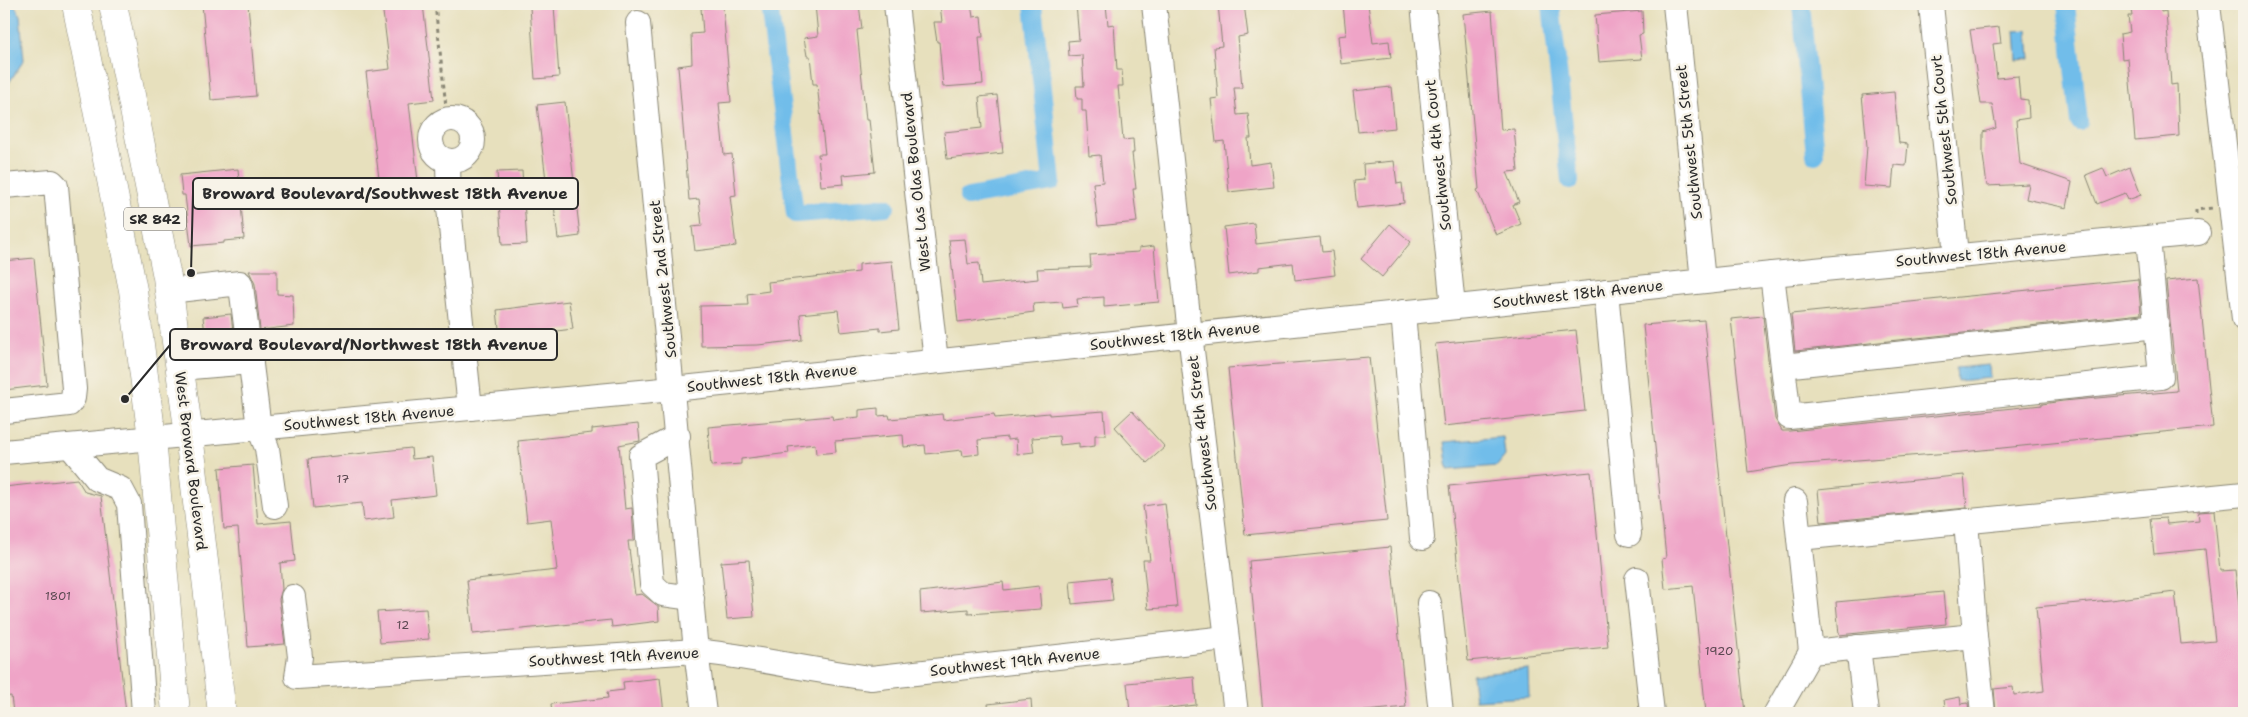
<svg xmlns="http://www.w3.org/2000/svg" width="2248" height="717" viewBox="0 0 2248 717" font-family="'Shantell Sans',sans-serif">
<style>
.water{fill:#71bdea;stroke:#4e748a}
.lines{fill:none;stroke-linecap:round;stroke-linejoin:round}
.canal{stroke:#71bdea;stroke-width:18}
.building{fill:#efa4c7}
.minor-casing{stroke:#898674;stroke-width:26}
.major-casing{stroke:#898674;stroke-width:29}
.path{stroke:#898674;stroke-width:3;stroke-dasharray:4 4;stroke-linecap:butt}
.minor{stroke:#fff;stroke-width:24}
.major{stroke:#fff;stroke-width:28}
.labels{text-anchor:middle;stroke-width:5;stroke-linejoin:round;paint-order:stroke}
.number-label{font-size:12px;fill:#5c4952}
.shield{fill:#f7f3e8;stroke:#686764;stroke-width:1}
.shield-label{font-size:14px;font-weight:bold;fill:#2b2b2b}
.street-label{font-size:15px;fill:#2b2b2b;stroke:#f7f3e8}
.leader{fill:none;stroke:#2b2b2b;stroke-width:2}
.callout-dot{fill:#2b2b2b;stroke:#f7f3e8;stroke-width:2}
.callout{fill:#f7f3e8;stroke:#2b2b2b;stroke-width:2}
.callout-label{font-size:16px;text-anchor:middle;font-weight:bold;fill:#2b2b2b}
</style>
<rect width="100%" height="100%" fill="#f7f3e8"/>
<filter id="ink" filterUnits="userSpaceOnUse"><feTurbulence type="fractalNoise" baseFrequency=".02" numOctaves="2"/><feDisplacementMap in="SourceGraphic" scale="10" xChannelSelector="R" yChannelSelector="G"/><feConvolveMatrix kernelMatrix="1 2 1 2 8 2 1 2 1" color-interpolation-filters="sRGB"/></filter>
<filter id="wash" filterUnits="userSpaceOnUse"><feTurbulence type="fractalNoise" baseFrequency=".0096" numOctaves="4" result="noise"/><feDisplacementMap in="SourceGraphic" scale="20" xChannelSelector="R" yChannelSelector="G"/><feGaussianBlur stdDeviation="1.12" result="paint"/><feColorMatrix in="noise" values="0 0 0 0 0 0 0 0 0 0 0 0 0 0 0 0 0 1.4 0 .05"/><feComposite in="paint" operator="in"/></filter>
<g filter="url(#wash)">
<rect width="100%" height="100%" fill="#e7e0bd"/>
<!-- water -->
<g class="water">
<polygon points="4,4 14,4 20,15 24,60 4,90"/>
<polygon points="2028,30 2030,59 2017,60 2015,31"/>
<polygon points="1989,365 1990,378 1957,381 1956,368"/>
<polygon points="1503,437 1505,456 1497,466 1448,470 1444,442"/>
<polygon points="1528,669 1529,697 1475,700 1472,675"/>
</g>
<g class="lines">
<!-- canal -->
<g class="canal">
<polyline points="769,4 795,214 886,207"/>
<polyline points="1551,4 1570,181"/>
<polyline points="1801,4 1815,155"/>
<polyline points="2066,4 2079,122"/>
<polyline points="968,197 1052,182 1033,4"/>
</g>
</g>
<g id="blocks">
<!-- building -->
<g class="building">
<polygon points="202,4 248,4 256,96 211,100"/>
<polygon points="382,4 423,4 434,100 409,103 419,190 381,195 366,72 390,69"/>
<polygon points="815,4 859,4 862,29 857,30 866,120 869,120 875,172 843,175 844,184 821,186 818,154 825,154 817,84 813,84 810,56 807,56 804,38 818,36"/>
<polygon points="940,4 971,4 973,17 981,16 983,37 979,37 983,84 943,87 939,42 937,42 934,22 942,22"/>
<polygon points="1076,4 1106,4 1108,25 1114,24 1117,70 1122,70 1123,86 1118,86 1123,140 1133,139 1134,153 1132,153 1136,189 1133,189 1137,222 1098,226 1093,183 1103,182 1100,155 1089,156 1086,111 1082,111 1082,99 1077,99 1076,86 1084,86 1082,55 1069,56 1068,41 1079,40"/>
<polygon points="1218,4 1244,4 1248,35 1238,37 1242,88 1234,88 1237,115 1248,114 1251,138 1248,138 1250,165 1271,162 1274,187 1229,192 1224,141 1216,142 1211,99 1218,98 1214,47 1222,46"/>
<polygon points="1343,4 1368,4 1373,43 1389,41 1391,58 1341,64 1338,36 1346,35"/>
<polygon points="2130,4 2160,4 2161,12 2166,11 2171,85 2177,84 2179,136 2135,140 2128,58 2122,59 2120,34 2130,32 2128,16 2132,16"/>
<polygon points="554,5 559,77 535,79 530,7"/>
<polygon points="723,7 731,102 719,103 724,155 732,154 736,195 730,196 736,246 695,251 692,227 702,226 699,199 689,200 678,66 692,64 691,34 703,33 701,8"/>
<polygon points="1492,11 1501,130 1514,129 1518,171 1507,172 1519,202 1513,205 1521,224 1496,235 1477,190 1479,189 1463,14"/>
<polygon points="1642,11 1643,34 1639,35 1642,59 1599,62 1595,15"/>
<polygon points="1999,27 2001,43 1993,44 1997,78 2018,76 2020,99 2028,100 2029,118 2016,120 2020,164 2072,182 2067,208 2026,199 2029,184 1987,186 1983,155 1983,132 1996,128 1992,104 1981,104 1970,30"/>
<polygon points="1391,87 1395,128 1358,132 1353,91"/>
<polygon points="1894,92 1899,143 1908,144 1906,166 1894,165 1892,188 1864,186 1867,146 1862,95"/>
<polygon points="997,95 1003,153 947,159 944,132 982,128 979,97"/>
<polygon points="565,102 580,236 558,239 551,179 546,180 537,105"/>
<polygon points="1394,161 1397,184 1402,183 1404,203 1357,208 1354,181 1364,180 1363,164"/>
<polygon points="2130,167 2141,195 2128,200 2125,193 2097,204 2086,175 2103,168 2107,177"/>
<polygon points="238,169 244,239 224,241 224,243 191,246 185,195 182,195 180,175"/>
<polygon points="522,171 527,244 502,245 497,172"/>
<polygon points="1254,223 1256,244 1320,237 1322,252 1332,251 1335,275 1295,280 1293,263 1259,267 1259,271 1229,275 1224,227"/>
<polygon points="1390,224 1411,242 1382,277 1361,259"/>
<polygon points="965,239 968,264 979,263 981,285 1038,279 1037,269 1091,267 1090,255 1139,252 1139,248 1154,246 1159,302 1104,307 1104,297 1077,299 1078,306 1063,308 1062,302 1033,304 1034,312 958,322 949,240"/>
<polygon points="34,258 47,385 4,390 4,261"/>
<polygon points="892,261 899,329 880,331 880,328 841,332 838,310 800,314 802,340 758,345 701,346 700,306 748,305 747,294 769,291 768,282 859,272 859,264"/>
<polygon points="249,271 277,271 277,294 293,295 294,326 260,330 255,284"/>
<polygon points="2198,278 2213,427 1962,452 1792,465 1748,472 1731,319 1763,316 1775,419 1782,431 1790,431 2042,405 2042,404 2063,401 2177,391 2166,281"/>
<polygon points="2138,279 2141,314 1795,351 1791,314"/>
<polygon points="569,301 573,329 500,338 497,310"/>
<polygon points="231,314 234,340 206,343 203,317"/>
<polygon points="1704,320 1721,490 1745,713 1706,713 1693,586 1665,589 1662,559 1666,558 1643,325"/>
<polygon points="1576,330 1585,411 1444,426 1435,344"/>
<polygon points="1369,357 1387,521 1245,535 1228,368"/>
<polygon points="878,408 878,416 889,415 890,419 942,414 943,420 994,414 995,418 1049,413 1049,415 1104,411 1106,435 1095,435 1095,446 1079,448 1079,443 1060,445 1059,436 1032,438 1034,452 1017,454 1016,439 1007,440 1007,437 978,440 979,454 963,456 962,450 926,454 925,445 904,447 903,435 835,441 836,452 816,454 815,444 788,447 789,453 741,459 741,464 711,466 708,427 832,416 833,420 859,417 859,410"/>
<polygon points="1132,411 1165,447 1147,463 1115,427"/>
<polygon points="638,424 640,441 619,445 625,509 632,508 634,541 628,541 635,595 642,594 658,606 659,621 612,627 611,620 473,634 467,580 557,570 551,519 527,522 518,441 592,433 592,429"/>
<polygon points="411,448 412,459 432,457 436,495 392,500 394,517 364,521 362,503 313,508 308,459"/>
<polygon points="253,465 258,524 291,521 295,561 280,563 282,589 279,599 285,644 248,647 238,528 224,529 219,468"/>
<polygon points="1591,472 1608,647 1468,661 1449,486"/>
<polygon points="1964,475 1967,508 1821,522 1818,490"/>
<polygon points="77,479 85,492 101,496 126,713 13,713 11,696 4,697 4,487"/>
<polygon points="1165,503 1177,607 1148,609 1143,560 1150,560 1143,506"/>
<polygon points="2214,511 2220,571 2235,570 2243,639 2244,639 2244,710 2219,713 1996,713 1994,689 2013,687 2014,695 2044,691 2036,607 2110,600 2175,592 2181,644 2215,641 2205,549 2154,554 2150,519 2166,518 2167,524 2199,521 2198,512"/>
<polygon points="1390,547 1406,707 1346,713 1263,713 1249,561"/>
<polygon points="749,560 754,617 727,619 721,562"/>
<polygon points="1110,577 1113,600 1072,604 1070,581"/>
<polygon points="1003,582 1004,590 1039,586 1041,609 968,614 968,609 921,613 920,592"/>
<polygon points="1943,592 1946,624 1839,635 1836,602"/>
<polygon points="426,609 429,639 380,643 377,612"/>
<polygon points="1194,677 1196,705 1130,712 1127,683"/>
<polygon points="660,678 664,713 552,713 551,704 608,698 607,692 624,690 623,682"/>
<polygon points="1960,697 1961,704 1968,703 1969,713 1946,713 1944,700"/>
<polygon points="1031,699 1032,713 989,713 988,704"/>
</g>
</g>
</g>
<g filter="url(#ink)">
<use href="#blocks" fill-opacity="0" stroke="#898674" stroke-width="1"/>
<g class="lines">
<defs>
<g id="minor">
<polyline points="896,4 936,361"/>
<polyline points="1154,4 1190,334 1236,713"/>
<polyline points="1423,4 1453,307"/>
<polyline points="1675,4 1703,281"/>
<polyline points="1931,4 1956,255"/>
<polyline points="2208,4 2244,319"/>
<polyline points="638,23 696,651 704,713"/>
<circle cx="452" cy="140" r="21"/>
<polyline points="448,161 449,208 470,408"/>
<polyline points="4,186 52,182 56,186 74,389 73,398 69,404 4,411"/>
<polyline points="1772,274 1789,417 2161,377 2148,238"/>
<polyline points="169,291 240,283 241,286 259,428 267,448 275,506"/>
<polyline points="1606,291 1629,534"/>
<polyline points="1403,312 1422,538"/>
<polyline points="1783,366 2157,326"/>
<polyline points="179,368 251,362"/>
<polyline points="678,436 641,456 652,584 663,594 692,598"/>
<polyline points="70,446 97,479 121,489 129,504 144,713"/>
<polyline points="4,452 673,389 1772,274 2198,233"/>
<polyline points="1795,501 1811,652"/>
<polyline points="1966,521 1975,636"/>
<polyline points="1799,538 2244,494"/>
<polyline points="1637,579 1652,713"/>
<path d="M 293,597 L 300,657 L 297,677 L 696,651 C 755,657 812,671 871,678 L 1226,638"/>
<polyline points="1429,603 1441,713"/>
<polyline points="1858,647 1866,713"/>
<polyline points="1776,713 1811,652 1975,636 1983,713"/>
</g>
<g id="major">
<polyline points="76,4 133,290 152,438 176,713"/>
<polyline points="113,4 167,277 189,435 222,713"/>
</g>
</defs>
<!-- minor casing -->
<use href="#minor" class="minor-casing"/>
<!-- major casing -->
<use href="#major" class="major-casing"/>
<!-- path -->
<g class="path">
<polyline points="435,4 446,107"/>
<polyline points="2196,214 2196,210 2213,208"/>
</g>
<!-- minor -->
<use href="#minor" class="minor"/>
<!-- major -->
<use href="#major" class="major"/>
</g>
</g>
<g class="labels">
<!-- number labels -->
<g class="number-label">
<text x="343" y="483">17</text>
<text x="58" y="600">1801</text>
<text x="403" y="629">12</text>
<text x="1719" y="655">1920</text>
</g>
<!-- shield labels -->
<rect class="shield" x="124" y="207.5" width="62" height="23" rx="4"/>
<g class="shield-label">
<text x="155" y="224">SR 842</text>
</g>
<!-- street labels -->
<g class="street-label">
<text transform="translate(1944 130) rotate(-96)" y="5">Southwest 5th Court</text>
<text transform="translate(1689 142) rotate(-96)" y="5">Southwest 5th Street</text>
<text transform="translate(1438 155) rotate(-96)" y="5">Southwest 4th Court</text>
<text transform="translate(916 182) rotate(-96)" y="5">West Las Olas Boulevard</text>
<text transform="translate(1981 254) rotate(-5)" y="5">Southwest 18th Avenue</text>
<text transform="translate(663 279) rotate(-96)" y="5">Southwest 2nd Street</text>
<text transform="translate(1578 294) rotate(-6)" y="5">Southwest 18th Avenue</text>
<text transform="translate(1175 336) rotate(-6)" y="5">Southwest 18th Avenue</text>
<text transform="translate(772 378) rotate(-6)" y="5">Southwest 18th Avenue</text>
<text transform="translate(369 418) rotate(-5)" y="5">Southwest 18th Avenue</text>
<text transform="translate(1202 433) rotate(-97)" y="5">Southwest 4th Street</text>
<text transform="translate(191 461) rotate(83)" y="5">West Broward Boulevard</text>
<text transform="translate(614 657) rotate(-3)" y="5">Southwest 19th Avenue</text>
<text transform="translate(1015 662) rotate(-6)" y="5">Southwest 19th Avenue</text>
</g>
</g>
<!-- callouts -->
<path class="leader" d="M191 273L193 193M125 399L170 345"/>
<g class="callout-dot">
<circle cx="191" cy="273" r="5"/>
<circle cx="125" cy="399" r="5"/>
</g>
<g class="callout">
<rect x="193" y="178" width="385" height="31" rx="5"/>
<rect x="170" y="329" width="387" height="31" rx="5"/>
</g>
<g class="callout-label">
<text x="385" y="199">Broward Boulevard/Southwest 18th Avenue</text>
<text x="364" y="350">Broward Boulevard/Northwest 18th Avenue</text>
</g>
<!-- margin -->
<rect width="2248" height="717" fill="none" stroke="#f7f3e8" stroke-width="20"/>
</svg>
